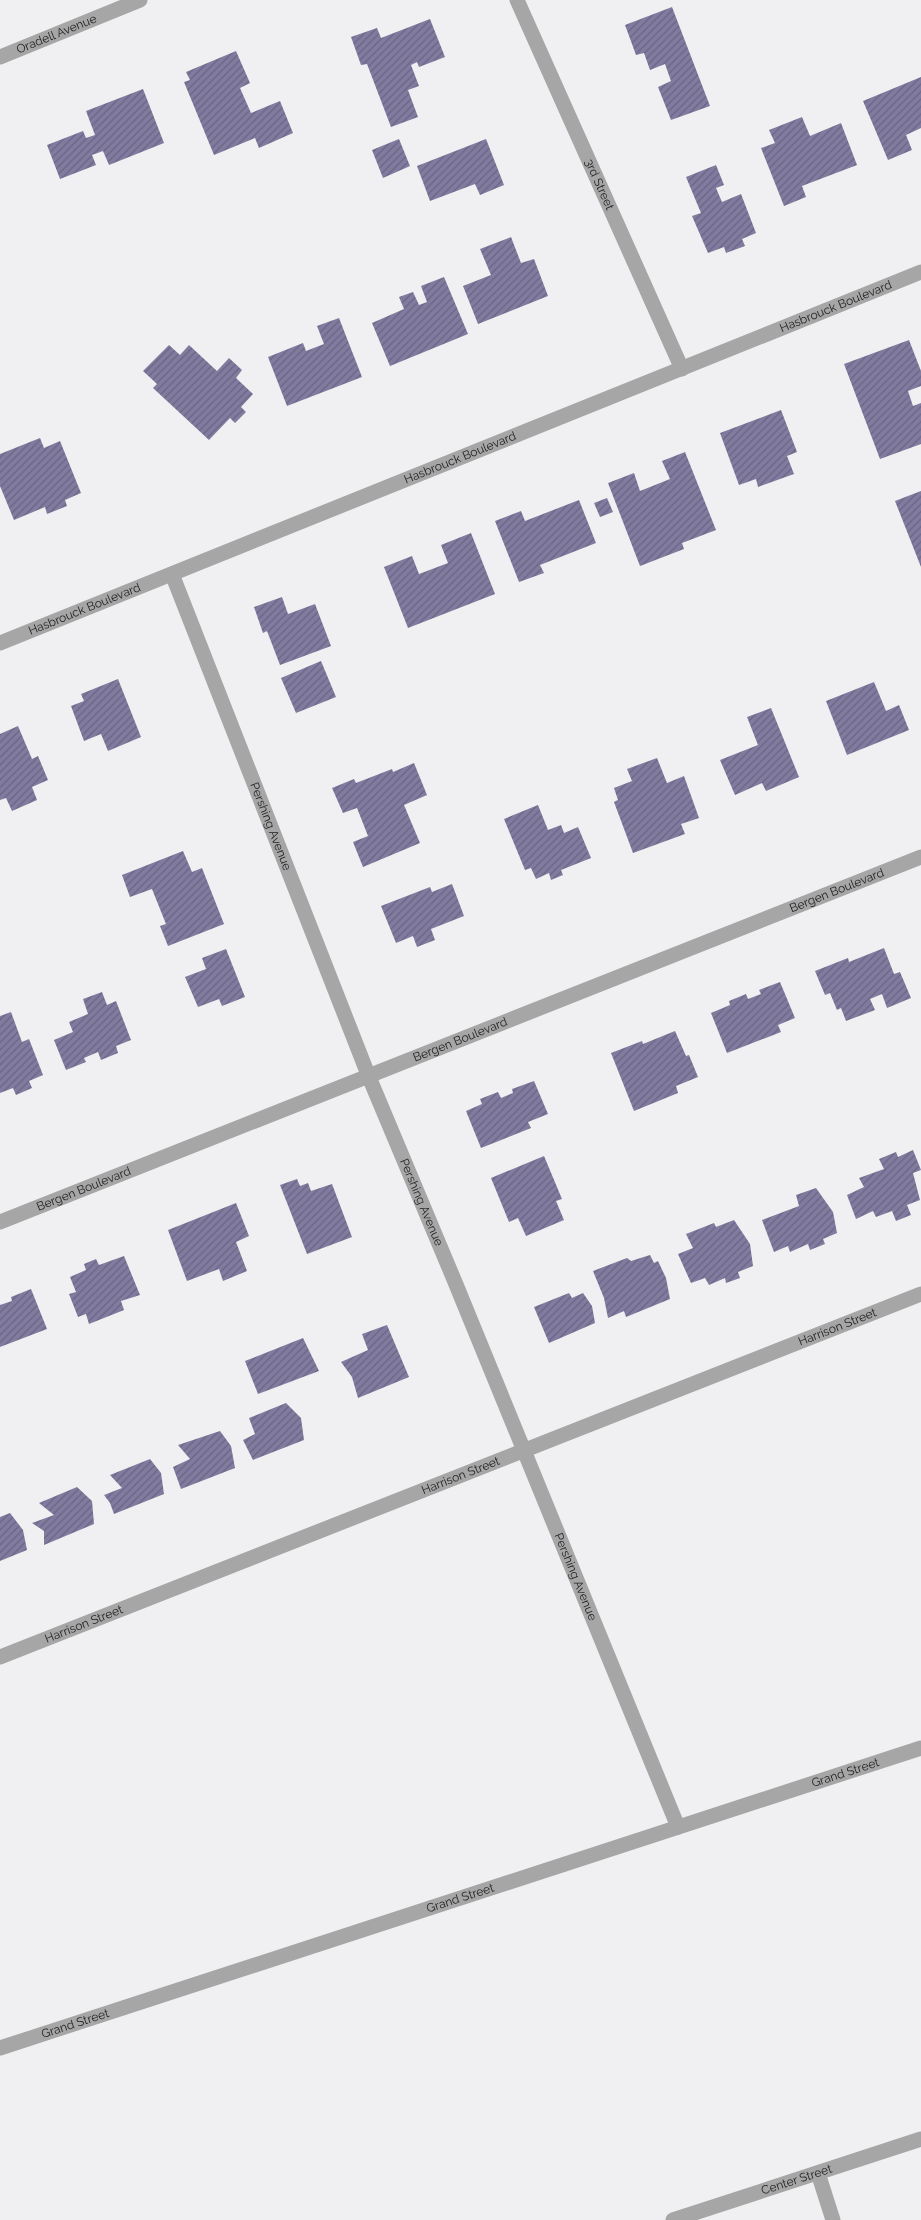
<svg xmlns="http://www.w3.org/2000/svg" width="921" height="2220" viewBox="0 0 921 2220" font-family="Raleway,sans-serif">
<style>
.building{fill:url(#building-hatch)}
.lines{fill:none;stroke-linecap:round;stroke-linejoin:round}
.minor{stroke:#a6a6a6;stroke-width:15}
.tertiary{stroke:#a6a6a6;stroke-width:15}
.labels{text-anchor:middle;stroke-width:4.5;stroke-linejoin:round;paint-order:stroke}
.street-label{font-size:12px;fill:#1e1f1f;stroke:#f0f0f2}
</style>
<defs>
<pattern id="building-hatch" width="6" height="6" patternUnits="userSpaceOnUse" patternTransform="scale(1.25)"><rect width="6" height="6" fill="#827ba0"/><path d="M-1 1l2-2M0 6l6-6M5 7l2-2" fill="none" stroke="#6a6482"/></pattern>
</defs>
<rect width="100%" height="100%" fill="#f0f0f2"/>
<!-- building -->
<g class="building">
<polygon points="672,7 710,106 671,120 658,87 671,81 665,64 650,70 644,53 636,55 625,25"/>
<polygon points="430,19 445,57 419,67 417,62 411,65 419,86 408,90 418,117 391,127 367,64 361,65 351,37 377,28 381,38"/>
<polygon points="236,51 250,83 240,88 251,113 280,101 293,133 259,148 255,138 214,155 184,82 190,80 186,72"/>
<polygon points="921,77 921,128 906,135 912,150 888,160 863,101"/>
<polygon points="143,89 164,143 109,165 103,151 92,155 96,165 60,179 47,145 83,131 86,138 95,135 86,111"/>
<polygon points="802,117 810,136 841,123 857,165 802,186 806,197 784,206 761,148 775,143 769,130"/>
<polygon points="399,139 410,166 383,178 372,150"/>
<polygon points="486,139 504,185 480,195 475,184 430,201 417,166"/>
<polygon points="716,165 724,185 716,188 722,202 741,194 756,233 742,239 745,246 726,253 724,247 708,253 692,216 701,213 686,177"/>
<polygon points="511,237 521,263 534,259 548,296 478,324 463,286 491,275 480,249"/>
<polygon points="444,277 468,334 390,366 372,323 404,309 399,297 413,292 419,305 427,302 421,286"/>
<polygon points="339,318 362,377 287,406 268,357 303,343 306,351 324,344 317,326"/>
<polygon points="909,340 921,371 921,386 908,391 913,406 921,403 921,444 880,459 844,364"/>
<polygon points="169,345 180,355 189,345 217,371 229,358 242,370 236,378 253,394 241,407 246,412 235,423 230,418 209,440 153,388 157,384 143,371"/>
<polygon points="781,410 797,452 787,456 794,474 758,487 756,479 739,485 720,433"/>
<polygon points="40,438 44,448 60,441 81,493 65,500 67,506 47,514 45,507 14,520 0,486 0,454"/>
<polygon points="685,452 716,530 682,543 684,549 640,566 608,483 634,473 640,491 670,479 662,461"/>
<polygon points="921,491 921,567 895,501"/>
<polygon points="607,498 613,512 600,517 594,503"/>
<polygon points="579,500 596,543 540,565 544,573 519,582 495,521 521,511 525,521"/>
<polygon points="471,533 495,594 408,628 384,567 412,556 419,574 448,563 441,545"/>
<polygon points="282,597 288,614 315,604 331,646 280,665 267,631 263,633 254,607"/>
<polygon points="321,661 336,697 296,713 281,678"/>
<polygon points="118,679 141,737 108,751 101,734 84,741 71,706 84,701 81,694"/>
<polygon points="874,682 886,711 899,705 909,730 847,755 826,701"/>
<polygon points="771,708 799,777 766,791 762,783 735,795 720,760 758,745 747,717"/>
<polygon points="18,726 32,759 38,756 48,780 32,787 37,800 12,811 6,798 0,800 0,734"/>
<polygon points="657,758 667,783 684,776 699,818 681,824 685,834 633,853 614,802 618,800 614,788 632,781 627,769"/>
<polygon points="414,763 427,795 404,805 420,843 363,867 353,842 368,836 357,808 343,813 332,788 354,779 356,783 392,769 393,772"/>
<polygon points="538,805 548,830 561,825 564,833 578,827 591,858 561,870 563,875 551,880 549,873 536,879 531,868 525,870 504,819"/>
<polygon points="183,851 192,872 202,868 224,924 168,946 160,926 166,924 152,889 130,897 122,875"/>
<polygon points="452,884 464,916 431,929 435,940 417,947 413,936 396,943 381,906 430,887 432,892"/>
<polygon points="884,948 894,974 900,972 911,998 887,1008 882,994 870,999 875,1010 846,1021 841,1008 837,1010 830,993 825,995 815,971 848,958 849,962"/>
<polygon points="226,949 245,997 222,1006 219,999 198,1007 185,977 206,969 202,958"/>
<polygon points="780,982 795,1018 778,1025 781,1032 727,1053 711,1013 730,1005 729,1001 746,994 748,999 761,994 759,990"/>
<polygon points="102,992 107,1005 116,1001 131,1040 116,1046 118,1053 101,1060 98,1052 84,1058 86,1062 66,1070 54,1040 73,1032 69,1022 88,1014 83,999"/>
<polygon points="11,1012 22,1042 29,1039 43,1075 29,1081 32,1088 16,1095 13,1088 0,1093 0,1016"/>
<polygon points="675,1031 686,1056 689,1055 698,1077 676,1086 678,1093 634,1111 611,1053 642,1041 643,1044"/>
<polygon points="534,1081 548,1114 528,1122 531,1128 481,1148 466,1111 482,1104 480,1099 498,1092 501,1098 513,1093 512,1089"/>
<polygon points="913,1150 921,1170 913,1173 920,1200 907,1205 911,1215 896,1221 892,1211 876,1217 873,1211 856,1219 847,1195 864,1187 859,1178 884,1169 879,1159 896,1152 898,1157"/>
<polygon points="544,1156 562,1199 556,1201 564,1220 526,1236 518,1218 509,1222 491,1178"/>
<polygon points="297,1179 300,1186 308,1183 311,1191 332,1184 352,1237 307,1254 280,1185"/>
<polygon points="816,1188 833,1212 837,1233 823,1239 825,1244 810,1250 808,1244 790,1252 788,1246 774,1252 762,1220 799,1206 796,1195"/>
<polygon points="236,1203 249,1236 236,1242 247,1271 223,1281 219,1269 187,1281 168,1230"/>
<polygon points="734,1220 750,1244 753,1266 738,1272 740,1278 726,1283 725,1278 709,1285 705,1278 691,1283 678,1254 693,1248 686,1234 714,1223 716,1227"/>
<polygon points="650,1255 654,1263 658,1261 666,1278 670,1299 626,1317 624,1311 608,1318 604,1298 593,1271 627,1258 631,1261"/>
<polygon points="124,1256 140,1295 121,1301 124,1310 89,1324 86,1314 78,1317 69,1294 76,1292 70,1277 86,1270 84,1264 96,1259 99,1265"/>
<polygon points="31,1289 47,1329 0,1347 0,1305 12,1301 11,1297"/>
<polygon points="569,1293 572,1298 583,1293 592,1306 595,1323 549,1343 534,1307"/>
<polygon points="387,1325 409,1377 358,1398 352,1377 341,1362 368,1350 362,1334"/>
<polygon points="303,1338 319,1371 258,1394 245,1361"/>
<polygon points="286,1403 301,1418 304,1440 253,1460 243,1440 255,1434 249,1418"/>
<polygon points="220,1431 231,1446 235,1468 181,1489 173,1467 190,1459 178,1445"/>
<polygon points="150,1459 161,1473 164,1494 114,1514 110,1503 104,1495 122,1488 110,1475"/>
<polygon points="77,1487 92,1501 94,1524 44,1545 44,1531 32,1523 54,1515 39,1503"/>
<polygon points="10,1513 23,1530 27,1550 0,1561 0,1517"/>
</g>
<g class="lines">
<!-- minor -->
<g class="minor">
<path id="s1" d="M 517,0 L 682,369"/>
<path id="s2" d="M 172,574 L 369,1077 L 455,1282 L 678,1827"/>
<path id="s3" d="M 0,643 L 921,272"/>
<path id="s4" d="M 0,1222 L 921,857"/>
<path id="s5" d="M 0,1657 L 921,1294"/>
<path id="s6" d="M 0,2048 L 921,1748"/>
<polyline points="818,2173 833,2220"/>
<path id="s7" d="M 673,2220 L 921,2139"/>
</g>
<!-- tertiary -->
<path class="tertiary" id="s8" d="M 0,57 L 140,0"/>
</g>
<g class="labels">
<!-- street labels -->
<g class="street-label">
<text dy="4" stroke="none"><textPath href="#s8" startOffset="61">Oradell Avenue</textPath></text>
<text dy="4" stroke="none"><textPath href="#s1" startOffset="202">3rd Street</textPath></text>
<text dy="4" stroke="none"><textPath href="#s3" startOffset="901">Hasbrouck Boulevard</textPath></text>
<text dy="4" stroke="none"><textPath href="#s3" startOffset="496">Hasbrouck Boulevard</textPath></text>
<text dy="4" stroke="none"><textPath href="#s3" startOffset="91">Hasbrouck Boulevard</textPath></text>
<text dy="4" stroke="none"><textPath href="#s2" startOffset="271">Pershing Avenue</textPath></text>
<text dy="4" stroke="none"><textPath href="#s4" startOffset="900">Bergen Boulevard</textPath></text>
<text dy="4" stroke="none"><textPath href="#s4" startOffset="495">Bergen Boulevard</textPath></text>
<text dy="4" stroke="none"><textPath href="#s4" startOffset="90">Bergen Boulevard</textPath></text>
<text dy="4" stroke="none"><textPath href="#s2" startOffset="676">Pershing Avenue</textPath></text>
<text dy="4" stroke="none"><textPath href="#s5" startOffset="900">Harrison Street</textPath></text>
<text dy="4" stroke="none"><textPath href="#s5" startOffset="495">Harrison Street</textPath></text>
<text dy="4" stroke="none"><textPath href="#s2" startOffset="1081">Pershing Avenue</textPath></text>
<text dy="4" stroke="none"><textPath href="#s5" startOffset="90">Harrison Street</textPath></text>
<text dy="4" stroke="none"><textPath href="#s6" startOffset="889">Grand Street</textPath></text>
<text dy="4" stroke="none"><textPath href="#s6" startOffset="484">Grand Street</textPath></text>
<text dy="4" stroke="none"><textPath href="#s6" startOffset="79">Grand Street</textPath></text>
<text dy="4" stroke="none"><textPath href="#s7" startOffset="130">Center Street</textPath></text>
</g>
</g>
</svg>
